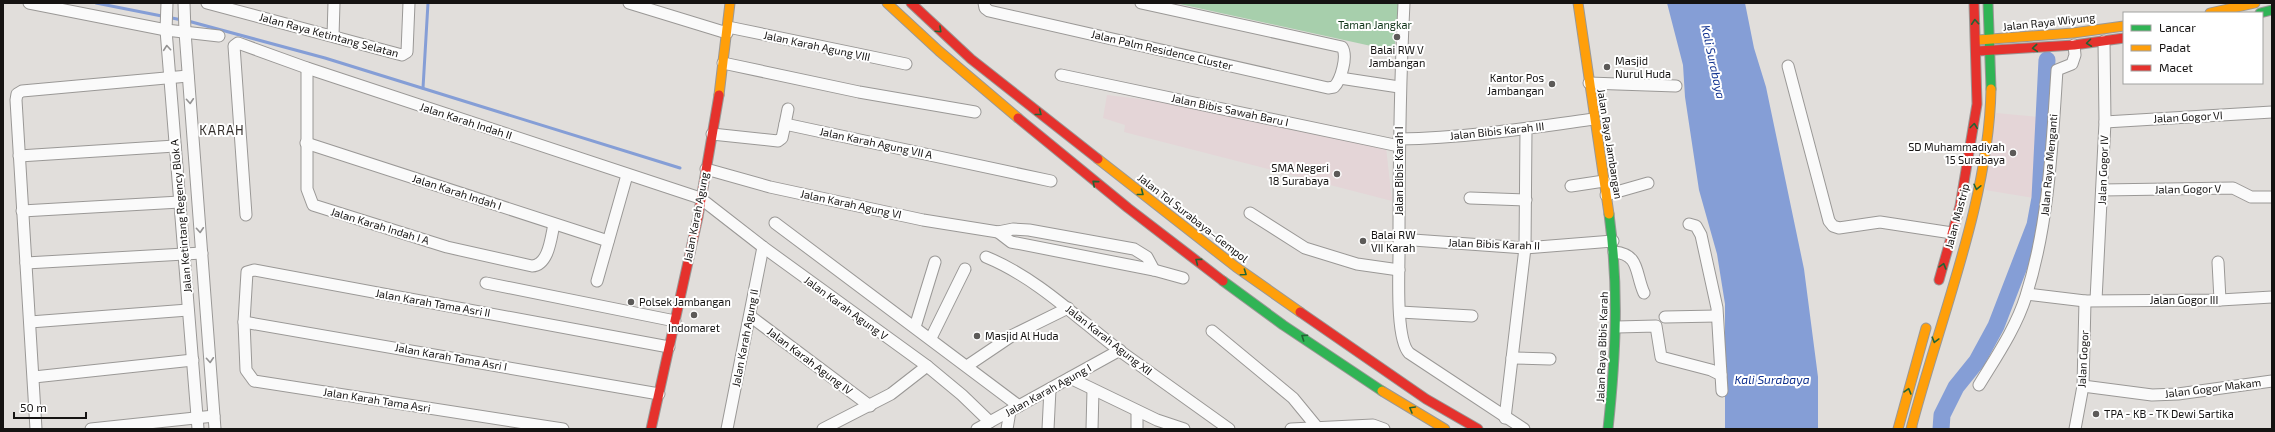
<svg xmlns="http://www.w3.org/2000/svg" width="2275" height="432" viewBox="0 0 2275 432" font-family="'Exo 2',sans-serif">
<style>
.education{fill:#e4d5d7}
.green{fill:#a7cfac}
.water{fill:#859ed6}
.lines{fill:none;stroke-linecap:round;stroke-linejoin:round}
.stream{stroke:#859ed6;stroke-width:3}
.river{stroke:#859ed6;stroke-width:17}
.street-casing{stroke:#9a9896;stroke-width:13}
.fast-casing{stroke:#9a9896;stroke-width:11}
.slow-casing{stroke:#9a9896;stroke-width:11}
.jam-casing{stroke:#9a9896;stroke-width:11}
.street{stroke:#fafafa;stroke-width:11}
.fast{stroke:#30b455;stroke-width:9}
.slow{stroke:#ff9f0a;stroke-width:9}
.jam{stroke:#e5322d;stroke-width:9}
.oneway{stroke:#226434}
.oneway2{stroke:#939292}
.poi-dot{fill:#5c5a58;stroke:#fff;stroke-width:1.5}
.labels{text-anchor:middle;stroke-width:4;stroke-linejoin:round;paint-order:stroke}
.street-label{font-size:11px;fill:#151312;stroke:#fff}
.park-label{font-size:11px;fill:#12361b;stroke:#fff}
.poi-label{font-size:11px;fill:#151312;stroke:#fff;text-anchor:start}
.water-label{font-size:12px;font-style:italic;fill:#113290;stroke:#fff}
.quarter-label{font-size:13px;letter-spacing:1px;fill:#342f2c;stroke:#fff}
</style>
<rect width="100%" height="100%" fill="#e1dedb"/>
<!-- education -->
<g class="education">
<polygon points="1107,95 1157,101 1386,147 1392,201 1124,132 1125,125 1103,118"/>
<polygon points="1996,113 2038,117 2034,198 1985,190"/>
</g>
<!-- green -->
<polygon class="green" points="1175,3 1400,3 1394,51"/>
<!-- water -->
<polygon class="water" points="1667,3 1745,3 1754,48 1766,87 1804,269 1818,377 1818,429 1725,429 1725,304 1717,254 1699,190 1685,97 1683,65"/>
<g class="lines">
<!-- stream -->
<g class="stream">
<polyline points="96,3 182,20"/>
<polyline points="188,21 325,58 680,168"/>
<polyline points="423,88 428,3"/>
</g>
<!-- river -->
<polyline class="river" points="1941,429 1942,415 1956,387 1977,361 1996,326 2035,225 2040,198 2047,60"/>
<defs>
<g id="street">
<polyline points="29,3 166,30 219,36"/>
<polyline points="167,3 166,30 198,429"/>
<polyline points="184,3 185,32 215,429"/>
<polyline points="207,3 402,55 407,52 409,3"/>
<polyline points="629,3 727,33"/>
<path d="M 984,3 L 985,8 L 989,11 L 1328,88 L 1334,87 C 1341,80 1348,56 1342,47 L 1141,3"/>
<path d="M 1404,3 C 1400,81 1399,158 1399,237 C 1400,260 1394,337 1409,353 L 1524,429"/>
<polyline points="728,27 906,64"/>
<polyline points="333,36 334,3"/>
<polyline points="723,63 859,92 975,112"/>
<polyline points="1788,66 1829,221 1833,226 1839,228 1880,222 1952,233"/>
<path d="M 307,68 L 307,189 L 313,205 L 447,247 L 532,266 C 549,265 551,237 554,224"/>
<polyline points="1061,75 1399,146"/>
<polyline points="1340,78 1399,87"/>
<polyline points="1589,83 1676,86"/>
<polyline points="2105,122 2272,112"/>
<polyline points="785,124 788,109"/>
<polyline points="712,134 778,141 782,138 785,124 1051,181"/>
<path d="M 1399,139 C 1465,138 1529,128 1594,119"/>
<polyline points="306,143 608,241"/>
<polyline points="19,156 175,146"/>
<polyline points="706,169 770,187 923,220 998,232 1013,229 1029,230 1134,249 1147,257 1154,270"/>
<polyline points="1571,186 1604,181"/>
<polyline points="2102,190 2233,188 2251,197 2272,197"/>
<polyline points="1606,195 1648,183"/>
<polyline points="1470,198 1526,200"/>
<polyline points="22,211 180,202"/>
<polyline points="1250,213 1305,248 1357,264 1399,270"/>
<polyline points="246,215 234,46 238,43 307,68 700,198 763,247 927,366 962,395 990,422"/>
<polyline points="775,223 1019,406"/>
<polyline points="1689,224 1696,226 1701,235 1717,308 1722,391"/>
<polyline points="998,232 1011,242 1154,270 1183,278"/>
<polyline points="1399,239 1525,248 1613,241"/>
<path d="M 1614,252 C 1640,254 1635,273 1644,293"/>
<path d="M 986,257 C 1037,278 1077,318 1120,351 C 1156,377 1193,403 1229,429"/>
<polyline points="2218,262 2220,300"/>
<polyline points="26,263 202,253"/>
<polyline points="597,281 627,175"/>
<polyline points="486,283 675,321"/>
<polyline points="2027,294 2085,301 2220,300 2272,297"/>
<polyline points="2096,300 2105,122 2104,41"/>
<polyline points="1400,312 1472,316"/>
<polyline points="750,316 870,406"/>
<polyline points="1665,317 1717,316"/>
<polyline points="30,322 188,310"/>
<polyline points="244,322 659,394"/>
<polyline points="915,327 935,262"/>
<polyline points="1617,327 1656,326 1661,357 1711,370 1721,375"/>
<polyline points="1212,331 1293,398 1316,426"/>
<polyline points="931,338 965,269"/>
<polyline points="1512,358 1550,359"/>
<polyline points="967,366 1013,335 1068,308"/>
<polyline points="34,377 193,360"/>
<polyline points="1070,378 1157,420 1184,429"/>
<path d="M 1979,385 C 1996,357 2016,328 2026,296 C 2049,223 2052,146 2057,70 L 2072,64 L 2075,55 L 2074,45"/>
<polyline points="2083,386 2152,395 2178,394 2272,381"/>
<polyline points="1137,411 1137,429"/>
<polyline points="1505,418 1525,248 1526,129"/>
<polyline points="36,429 16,100 17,94 22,91 188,76"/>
<polyline points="91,429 214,416"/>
<polyline points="563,429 254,381 246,370 244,322 247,272 254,270 669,347"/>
<polyline points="727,429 763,247"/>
<polyline points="823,429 891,394 927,366"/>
<polyline points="977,429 1120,350"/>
<polyline points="1007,429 1010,411"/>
<polyline points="1048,429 1050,389"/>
<polyline points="1092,429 1093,390"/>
<polyline points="1291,429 1373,425 1384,429"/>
<polyline points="2075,429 2083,386 2085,301"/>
</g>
<g id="fast">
<polyline points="1988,3 1991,89"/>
<polyline points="2260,13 2272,10"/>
<polyline points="1223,281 1283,325 1382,391"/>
<path d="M 1608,429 C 1616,354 1619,289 1609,214"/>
</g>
<g id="slow">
<polyline points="887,3 939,51 1018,118"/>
<polyline points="1578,3 1609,214"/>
<polyline points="2210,13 2255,3"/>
<polyline points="1978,40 2073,33 2124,26"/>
<polyline points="719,95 730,3"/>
<polyline points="1098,159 1236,267 1300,312"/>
<polyline points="1382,391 1445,429"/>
<polyline points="1912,428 1912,429"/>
<polyline points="1898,429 1926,328"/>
<path d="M 1911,429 C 1939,321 1989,201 1991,89"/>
</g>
<g id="jam">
<polyline points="911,3 971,59 1098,159"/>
<polyline points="1978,51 2074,45 2124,38"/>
<polyline points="1018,118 1128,208 1223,281"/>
<polyline points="1939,280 1960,206 1977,104 1974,3"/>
<polyline points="1300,312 1426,399 1478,429"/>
<polyline points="651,429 698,217 719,95"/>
</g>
</defs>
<!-- street casing -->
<use href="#street" class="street-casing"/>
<!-- fast casing -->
<use href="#fast" class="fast-casing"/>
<!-- slow casing -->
<use href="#slow" class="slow-casing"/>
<!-- jam casing -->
<use href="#jam" class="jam-casing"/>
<!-- street -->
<use href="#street" class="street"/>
<!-- fast -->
<use href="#fast" class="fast"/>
<!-- slow -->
<use href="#slow" class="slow"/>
<!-- jam -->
<use href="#jam" class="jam"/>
</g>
<!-- one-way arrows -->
<defs><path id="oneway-chevron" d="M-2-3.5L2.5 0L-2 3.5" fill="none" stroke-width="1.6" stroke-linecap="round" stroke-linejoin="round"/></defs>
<g class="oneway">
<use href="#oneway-chevron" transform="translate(1975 22) rotate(-94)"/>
<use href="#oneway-chevron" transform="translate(939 30) rotate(43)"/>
<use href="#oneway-chevron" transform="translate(2089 43) rotate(173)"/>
<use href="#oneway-chevron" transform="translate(2035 48) rotate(175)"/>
<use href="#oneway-chevron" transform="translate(1039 113) rotate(38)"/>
<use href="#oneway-chevron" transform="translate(1974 126) rotate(-83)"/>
<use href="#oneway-chevron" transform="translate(1095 183) rotate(-140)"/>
<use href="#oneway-chevron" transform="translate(1977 187) rotate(103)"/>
<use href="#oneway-chevron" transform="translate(1141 193) rotate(38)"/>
<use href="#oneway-chevron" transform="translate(1198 261) rotate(-143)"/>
<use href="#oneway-chevron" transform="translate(1943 266) rotate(-74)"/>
<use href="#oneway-chevron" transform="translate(1244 273) rotate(35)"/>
<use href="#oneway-chevron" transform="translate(1304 337) rotate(-146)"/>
<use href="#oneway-chevron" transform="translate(1935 340) rotate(105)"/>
<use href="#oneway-chevron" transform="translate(1908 391) rotate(-74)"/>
<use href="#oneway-chevron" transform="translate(1412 409) rotate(-150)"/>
</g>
<g class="oneway2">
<use href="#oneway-chevron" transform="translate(167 48) rotate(-95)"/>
<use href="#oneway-chevron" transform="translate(190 101) rotate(86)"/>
<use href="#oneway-chevron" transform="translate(200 230) rotate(86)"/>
<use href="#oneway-chevron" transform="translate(210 360) rotate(86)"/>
</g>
<!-- markers -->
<g class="poi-dot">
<circle cx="1397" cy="37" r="4"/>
<circle cx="1607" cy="67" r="4"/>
<circle cx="1552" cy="84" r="4"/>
<circle cx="2013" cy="153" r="4"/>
<circle cx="1337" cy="174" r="4"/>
<circle cx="1363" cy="241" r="4"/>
<circle cx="631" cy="302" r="4"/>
<circle cx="694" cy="315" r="4"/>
<circle cx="977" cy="336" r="4"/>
<circle cx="2096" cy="414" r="4"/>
</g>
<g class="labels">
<!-- street labels -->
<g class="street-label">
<text transform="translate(2049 22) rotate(-6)" y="4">Jalan Raya Wiyung</text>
<text transform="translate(329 35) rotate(15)" y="4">Jalan Raya Ketintang Selatan</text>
<text transform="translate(817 46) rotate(12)" y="4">Jalan Karah Agung VIII</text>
<text transform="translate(1162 50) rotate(13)" y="4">Jalan Palm Residence Cluster</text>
<text transform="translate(1230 110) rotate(12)" y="4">Jalan Bibis Sawah Baru I</text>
<text transform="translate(2188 117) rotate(-3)" y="4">Jalan Gogor VI</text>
<text transform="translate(466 121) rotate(18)" y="4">Jalan Karah Indah II</text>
<text transform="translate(1497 131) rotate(-6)" y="4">Jalan Bibis Karah III</text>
<text transform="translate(876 143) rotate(12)" y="4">Jalan Karah Agung VII A</text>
<text transform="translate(1610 144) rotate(81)" y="4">Jalan Raya Jambangan</text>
<text transform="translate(2049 165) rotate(-85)" y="4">Jalan Raya Menganti</text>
<text transform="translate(2103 170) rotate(-88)" y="4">Jalan Gogor IV</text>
<text transform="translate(1399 171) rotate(-90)" y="4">Jalan Bibis Karah I</text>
<text transform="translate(2188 189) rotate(-1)" y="4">Jalan Gogor V</text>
<text transform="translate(457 192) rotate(18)" y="4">Jalan Karah Indah I</text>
<text transform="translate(851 204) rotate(12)" y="4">Jalan Karah Agung VI</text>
<text transform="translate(181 216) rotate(-95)" y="4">Jalan Ketintang Regency Blok A</text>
<text transform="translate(1957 216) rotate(-75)" y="4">Jalan Mastrip</text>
<text transform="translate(696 217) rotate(-79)" y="4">Jalan Karah Agung</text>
<text transform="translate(1193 218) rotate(38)" y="4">Jalan Tol Surabaya–Gempol</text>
<text transform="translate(380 226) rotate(17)" y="4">Jalan Karah Indah I A</text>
<text transform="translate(1494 244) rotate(2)" y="4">Jalan Bibis Karah II</text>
<text x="2184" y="304">Jalan Gogor III</text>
<text transform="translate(433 303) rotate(10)" y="4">Jalan Karah Tama Asri II</text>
<text transform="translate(846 308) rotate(36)" y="4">Jalan Karah Agung V</text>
<text transform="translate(745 338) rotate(-79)" y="4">Jalan Karah Agung II</text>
<text transform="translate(1109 340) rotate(38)" y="4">Jalan Karah Agung XII</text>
<text transform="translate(1602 347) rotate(-88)" y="4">Jalan Raya Bibis Karah</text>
<text transform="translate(451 357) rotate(10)" y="4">Jalan Karah Tama Asri I</text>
<text transform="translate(2083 359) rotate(-87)" y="4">Jalan Gogor</text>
<text transform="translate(810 361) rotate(37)" y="4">Jalan Karah Agung IV</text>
<text transform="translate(2213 388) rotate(-7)" y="4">Jalan Gogor Makam</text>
<text transform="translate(1048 390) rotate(-29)" y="4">Jalan Karah Agung I</text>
<text transform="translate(377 400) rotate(9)" y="4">Jalan Karah Tama Asri</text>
</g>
<!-- park labels -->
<g class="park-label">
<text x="1375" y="29">Taman Jangkar</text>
</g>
<!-- poi labels -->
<g class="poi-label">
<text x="1397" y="54" text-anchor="middle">Balai RW V<tspan x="1397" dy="13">Jambangan</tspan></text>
<text x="1615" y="65">Masjid<tspan x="1615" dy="13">Nurul Huda</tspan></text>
<text x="1544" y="82" text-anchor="end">Kantor Pos<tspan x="1544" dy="13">Jambangan</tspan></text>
<text x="2005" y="151" text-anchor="end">SD Muhammadiyah<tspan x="2005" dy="13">15 Surabaya</tspan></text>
<text x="1329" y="172" text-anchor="end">SMA Negeri<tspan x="1329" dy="13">18 Surabaya</tspan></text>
<text x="1371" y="239">Balai RW<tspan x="1371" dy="13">VII Karah</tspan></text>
<text x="639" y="306">Polsek Jambangan</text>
<text x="694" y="332" text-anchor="middle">Indomaret</text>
<text x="985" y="340">Masjid Al Huda</text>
<text x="2104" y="418">TPA - KB - TK Dewi Sartika</text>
</g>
<!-- water labels -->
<g class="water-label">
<text transform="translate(1713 62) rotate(78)" y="4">Kali Surabaya</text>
<text x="1772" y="384">Kali Surabaya</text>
</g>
<!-- quarter labels -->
<g class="quarter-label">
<text x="222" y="135">KARAH</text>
</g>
</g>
<!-- border -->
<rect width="2275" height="432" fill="none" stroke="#151312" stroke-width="8"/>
<!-- legend -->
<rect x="2123" y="12" width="140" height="72" fill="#ffffff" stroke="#a1a1a0"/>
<rect x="2131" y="25" width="20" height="6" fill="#30b455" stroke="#a1a1a0"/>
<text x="2159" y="32" font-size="12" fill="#151312">Lancar</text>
<rect x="2131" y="45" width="20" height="6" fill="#ff9f0a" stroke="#a1a1a0"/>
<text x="2159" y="52" font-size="12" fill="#151312">Padat</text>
<rect x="2131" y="65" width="20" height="6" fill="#e5322d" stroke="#a1a1a0"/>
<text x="2159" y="72" font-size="12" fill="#151312">Macet</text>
<!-- scale -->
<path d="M14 412v6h72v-6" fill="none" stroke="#151312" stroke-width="2"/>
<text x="20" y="412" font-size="12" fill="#151312" stroke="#ffffff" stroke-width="3" paint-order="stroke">50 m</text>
</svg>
